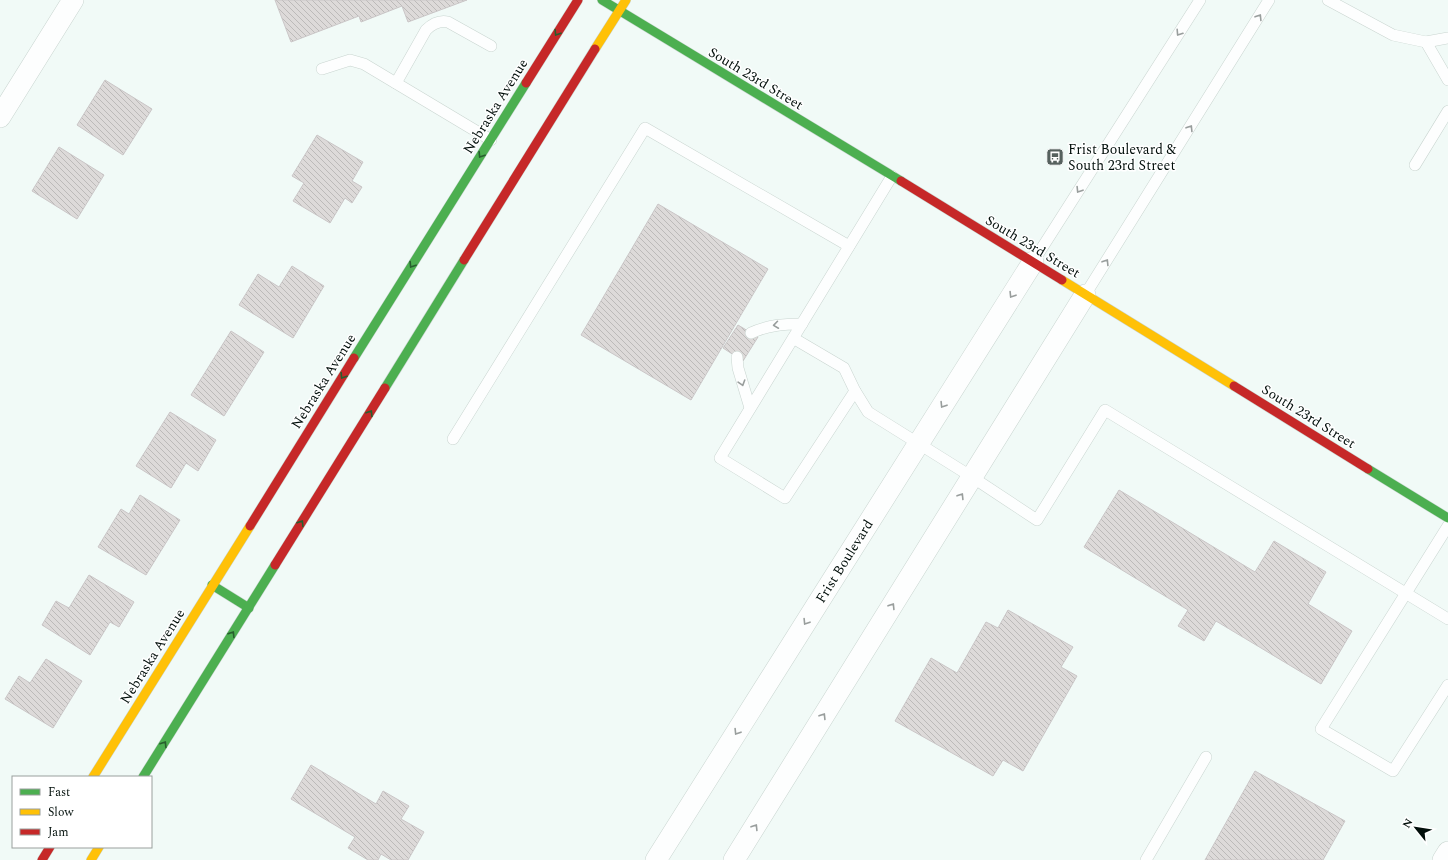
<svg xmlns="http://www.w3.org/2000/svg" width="1448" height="860" viewBox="0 0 1448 860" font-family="Spectral,serif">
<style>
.building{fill:url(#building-back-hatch);stroke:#cac6c7}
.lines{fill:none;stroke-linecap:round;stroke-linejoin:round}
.lane-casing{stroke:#c9d5d0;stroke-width:12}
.street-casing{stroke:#c9d5d0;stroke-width:22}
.fast-casing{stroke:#c9d5d0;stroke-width:10}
.slow-casing{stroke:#c9d5d0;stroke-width:10}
.jam-casing{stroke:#c9d5d0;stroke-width:10}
.lane{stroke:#fdfefe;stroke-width:11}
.street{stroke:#fdfefe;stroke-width:21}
.fast{stroke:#4caf50;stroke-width:9}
.slow{stroke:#ffc107;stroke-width:9}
.jam{stroke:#c62828;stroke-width:9}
.oneway{stroke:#999e9d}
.oneway2{stroke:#275f2e}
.labels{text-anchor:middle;stroke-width:3;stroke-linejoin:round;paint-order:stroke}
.street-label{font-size:14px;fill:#020f0b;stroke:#fff}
.poi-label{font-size:14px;fill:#020f0b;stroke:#fff;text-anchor:start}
</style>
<defs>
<pattern id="building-back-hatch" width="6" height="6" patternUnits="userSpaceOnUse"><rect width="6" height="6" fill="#dddad9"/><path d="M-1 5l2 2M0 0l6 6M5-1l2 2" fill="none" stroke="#bcbab9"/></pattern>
</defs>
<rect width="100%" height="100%" fill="#f1faf7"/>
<!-- building -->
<g class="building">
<polygon points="275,0 467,0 408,22 402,6 361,22 359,16 291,42"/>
<polygon points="105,80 152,109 123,155 77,125"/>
<polygon points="317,135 363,162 352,181 362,187 352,203 345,198 330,223 293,201 304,183 292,176"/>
<polygon points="59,147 104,175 77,219 32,191"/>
<polygon points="658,204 768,269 691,400 581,335"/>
<polygon points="292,266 324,286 293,338 239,305 258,274 279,287"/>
<polygon points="738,325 758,337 743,361 723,348"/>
<polygon points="231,331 264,352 224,416 191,395"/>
<polygon points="170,412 216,440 198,471 186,463 171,488 136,466"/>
<polygon points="1119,490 1255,572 1274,541 1326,572 1308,604 1352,631 1321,684 1216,621 1204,641 1178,626 1188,610 1084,547"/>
<polygon points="140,495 180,520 146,575 98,547 121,509 129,514"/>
<polygon points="89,575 134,602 119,627 110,622 90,655 42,625 56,601 69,608"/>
<polygon points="1008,610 1073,647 1061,667 1077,676 1023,771 1003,760 993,776 895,721 931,658 957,673 986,622 998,628"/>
<polygon points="46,659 82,681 53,728 5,699 19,676 30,683"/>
<polygon points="311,765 376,804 383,791 409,806 401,819 424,832 408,860 391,860 381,854 378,860 368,860 348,848 355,837 291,799"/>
<polygon points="1255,771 1345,821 1323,860 1205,860"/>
</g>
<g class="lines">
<defs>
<g id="lane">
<polyline points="1328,0 1393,35 1426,42 1448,38"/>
<polyline points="1426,42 1448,80"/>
<polyline points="322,69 350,60 364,64 491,140"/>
<path d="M 396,83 L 426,30 C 432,24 439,20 448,22 L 491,46"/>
<polyline points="1415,165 1448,111"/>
<polyline points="1033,262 1200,0"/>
<polyline points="1085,295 1269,0"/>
<path d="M 751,333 C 768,325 784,324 802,324"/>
<polyline points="793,338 844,368 855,391 785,498 720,458 892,176"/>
<polyline points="737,357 738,368 750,408"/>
<polyline points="855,391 868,412 972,477 1037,520 1105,410 1448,619"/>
<polyline points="453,439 645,128 849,246"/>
<polyline points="1448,526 1321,729 1393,771 1448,685"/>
<polyline points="1146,860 1206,757"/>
</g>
<g id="street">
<polyline points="0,117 73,0"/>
<polyline points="656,860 1033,262"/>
<polyline points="734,860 1085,295"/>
<polyline points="1443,860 1448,852"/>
</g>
<g id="fast">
<polyline points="602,0 901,181"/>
<polyline points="354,358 526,83"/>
<polyline points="385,388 464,260"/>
<polyline points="1368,469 1448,518"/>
<polyline points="212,585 249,608"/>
<polyline points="143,777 275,565"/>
</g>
<g id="slow">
<polyline points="595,49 626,0"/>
<polyline points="1062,280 1234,386"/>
<polyline points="93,777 250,526"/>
<polyline points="91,860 99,847"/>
</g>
<g id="jam">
<polyline points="526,83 578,0"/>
<polyline points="901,181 1062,280"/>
<polyline points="464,260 595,49"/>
<polyline points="1234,386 1368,469"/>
<polyline points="250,526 354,358"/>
<polyline points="275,565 385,388"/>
<polyline points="42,860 50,847"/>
</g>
</defs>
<!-- lane casing -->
<use href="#lane" class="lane-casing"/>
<!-- street casing -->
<use href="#street" class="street-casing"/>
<!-- fast casing -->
<use href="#fast" class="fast-casing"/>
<!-- slow casing -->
<use href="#slow" class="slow-casing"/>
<!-- jam casing -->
<use href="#jam" class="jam-casing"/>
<!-- lane -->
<use href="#lane" class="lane"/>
<!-- street -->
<use href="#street" class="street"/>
<!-- fast -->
<use href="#fast" class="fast"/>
<!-- slow -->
<use href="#slow" class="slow"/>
<!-- jam -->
<use href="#jam" class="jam"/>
</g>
<!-- one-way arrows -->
<defs><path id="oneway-chevron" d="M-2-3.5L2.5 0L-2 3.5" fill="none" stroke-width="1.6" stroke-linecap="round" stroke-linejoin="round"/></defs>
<g class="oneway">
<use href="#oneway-chevron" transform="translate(1259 17) rotate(-58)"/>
<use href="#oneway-chevron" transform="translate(1179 33) rotate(123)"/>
<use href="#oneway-chevron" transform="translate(1190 128) rotate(-58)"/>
<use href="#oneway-chevron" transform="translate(1079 190) rotate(122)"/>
<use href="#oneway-chevron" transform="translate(1106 262) rotate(-58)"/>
<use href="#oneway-chevron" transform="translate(1012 295) rotate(122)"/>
<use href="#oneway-chevron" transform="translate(776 325) rotate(172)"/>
<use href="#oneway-chevron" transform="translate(742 383) rotate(73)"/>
<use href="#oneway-chevron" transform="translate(943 405) rotate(122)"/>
<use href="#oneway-chevron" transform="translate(961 496) rotate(-58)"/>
<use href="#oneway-chevron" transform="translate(892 606) rotate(-58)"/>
<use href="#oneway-chevron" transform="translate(806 622) rotate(122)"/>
<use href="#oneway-chevron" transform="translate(823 716) rotate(-58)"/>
<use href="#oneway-chevron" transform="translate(737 732) rotate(122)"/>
<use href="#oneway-chevron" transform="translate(755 827) rotate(-58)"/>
</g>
<g class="oneway2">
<use href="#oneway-chevron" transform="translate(557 33) rotate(122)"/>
<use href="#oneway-chevron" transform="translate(481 155) rotate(122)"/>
<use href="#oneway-chevron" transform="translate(412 265) rotate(122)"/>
<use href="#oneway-chevron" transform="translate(343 376) rotate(122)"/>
<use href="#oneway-chevron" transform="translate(370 413) rotate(-58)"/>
<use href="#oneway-chevron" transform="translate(301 523) rotate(-58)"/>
<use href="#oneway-chevron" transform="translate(232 634) rotate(-58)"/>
<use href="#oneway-chevron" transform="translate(164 744) rotate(-58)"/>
</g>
<!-- icons -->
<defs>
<symbol id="bus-square" viewBox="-11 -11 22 22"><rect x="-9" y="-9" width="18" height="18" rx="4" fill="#56615e" stroke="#fff"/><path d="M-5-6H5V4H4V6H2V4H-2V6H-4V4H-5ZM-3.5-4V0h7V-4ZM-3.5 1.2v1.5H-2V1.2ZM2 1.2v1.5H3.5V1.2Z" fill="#fff"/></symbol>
</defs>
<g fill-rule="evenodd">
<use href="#bus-square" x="1045" y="147" width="20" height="20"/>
</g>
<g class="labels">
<!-- street labels -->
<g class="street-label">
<text transform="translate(756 78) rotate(31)" y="5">South 23rd Street</text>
<text transform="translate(495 106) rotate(-58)" y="5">Nebraska Avenue</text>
<text transform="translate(1033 246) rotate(31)" y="5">South 23rd Street</text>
<text transform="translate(323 381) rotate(-58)" y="5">Nebraska Avenue</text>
<text transform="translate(1309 416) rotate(32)" y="5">South 23rd Street</text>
<text transform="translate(844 561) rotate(-58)" y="5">Frist Boulevard</text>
<text transform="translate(152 656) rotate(-58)" y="5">Nebraska Avenue</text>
</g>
<!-- poi labels -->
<g class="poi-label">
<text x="1068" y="154">Frist Boulevard &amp;<tspan x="1068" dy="16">South 23rd Street</tspan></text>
</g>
</g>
<!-- legend -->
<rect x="12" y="776" width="140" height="72" fill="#ffffff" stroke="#9a9f9d"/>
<rect x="20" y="789" width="20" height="6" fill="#4caf50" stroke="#9a9f9d"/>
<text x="48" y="796" font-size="12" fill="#020f0b">Fast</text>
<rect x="20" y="809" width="20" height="6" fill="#ffc107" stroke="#9a9f9d"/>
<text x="48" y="816" font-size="12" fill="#020f0b">Slow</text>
<rect x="20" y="829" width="20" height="6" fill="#c62828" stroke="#9a9f9d"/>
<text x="48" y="836" font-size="12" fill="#020f0b">Jam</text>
<!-- north arrow -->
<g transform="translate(1416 828) rotate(300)" stroke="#ffffff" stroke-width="3" paint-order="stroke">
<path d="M0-3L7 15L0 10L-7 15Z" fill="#020f0b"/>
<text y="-6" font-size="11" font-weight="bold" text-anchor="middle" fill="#020f0b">N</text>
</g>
</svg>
